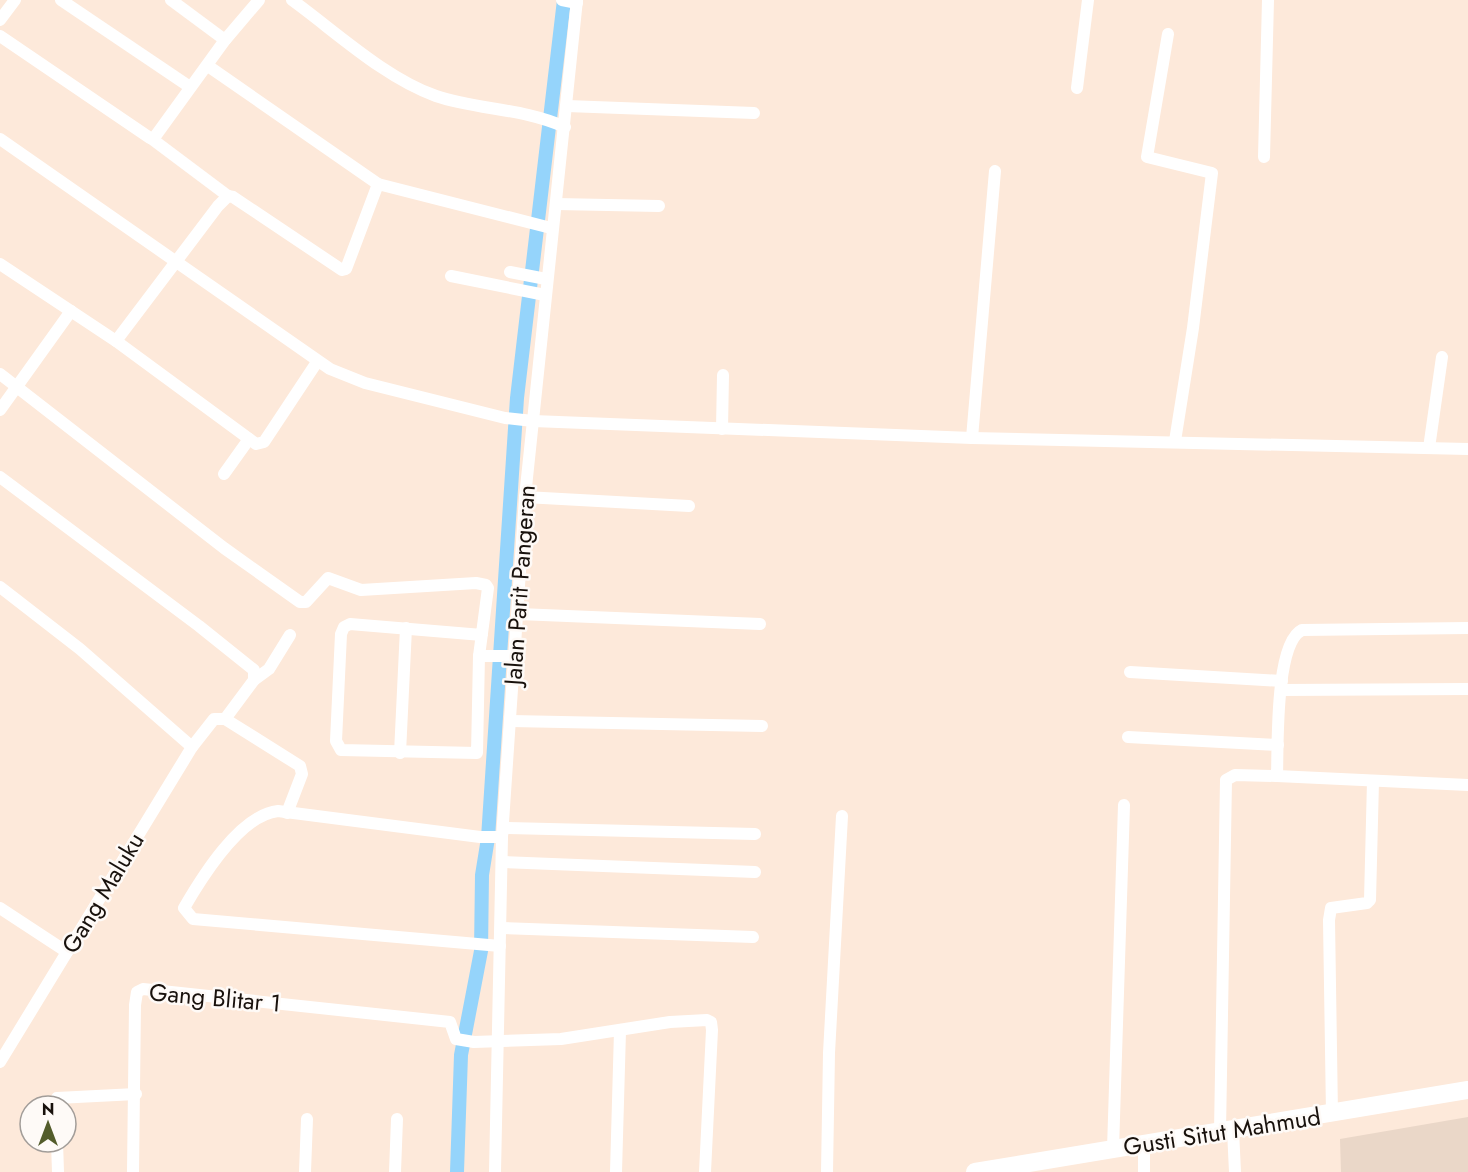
<svg xmlns="http://www.w3.org/2000/svg" width="1468" height="1172" viewBox="0 0 1468 1172" font-family="Jost,sans-serif">
<style>
.industrial{fill:#ead7c8}
.lines{fill:none;stroke-linecap:round;stroke-linejoin:round}
.canal{stroke:#95d4fb;stroke-width:14}
.minor{stroke:#fff;stroke-width:12}
.highway{stroke:#fff;stroke-width:18}
.labels{text-anchor:middle;stroke-width:5;stroke-linejoin:round;paint-order:stroke}
.street-label{font-size:24px;fill:#18110c;stroke:#fefaf7}
</style>
<rect width="100%" height="100%" fill="#fde9da"/>
<!-- industrial -->
<polygon class="industrial" points="1468,1117 1468,1172 1341,1172 1340,1139"/>
<g class="lines">
<!-- canal -->
<polyline class="canal" points="457,1172 461,1055 481,951 482,875 488,838 517,398 564,0"/>
<!-- minor -->
<g class="minor">
<polyline points="61,0 190,87"/>
<polyline points="171,0 225,40"/>
<path d="M 292,0 C 336,32 385,78 436,96 C 478,110 523,108 565,127"/>
<polyline points="562,0 577,3"/>
<polyline points="0,20 15,0"/>
<polyline points="1168,34 1147,157 1212,173 1193,328 1175,441"/>
<polyline points="0,36 150,138 154,138 225,40 259,0"/>
<polyline points="208,66 378,184"/>
<polyline points="1077,88 1088,0"/>
<polyline points="567,106 754,113"/>
<polyline points="0,139 330,369 365,383 505,418 533,421 972,438 1468,449"/>
<polyline points="152,139 228,196"/>
<polyline points="1264,157 1268,0"/>
<polyline points="556,204 659,206"/>
<polyline points="0,264 116,341 256,444 264,442 317,362"/>
<polyline points="510,272 546,279"/>
<polyline points="451,276 545,295"/>
<polyline points="116,341 218,206 228,196 233,197 342,270 346,269 378,184 551,228"/>
<polyline points="0,374 224,548 300,602 306,602 328,578 361,590 476,583 486,585 488,588 479,656 477,753 341,750 336,741 341,634 344,627 350,624 482,635"/>
<polyline points="0,410 71,311"/>
<polyline points="722,429 723,375"/>
<polyline points="972,438 995,171"/>
<polyline points="1429,448 1442,357"/>
<polyline points="224,474 249,439"/>
<polyline points="0,477 199,626 254,670 254,680 225,719"/>
<polyline points="525,497 689,506"/>
<polyline points="0,587 80,649 192,747"/>
<polyline points="519,614 760,624"/>
<polyline points="479,656 516,656"/>
<polyline points="1130,672 1282,681"/>
<polyline points="254,680 269,669 290,635"/>
<polyline points="1281,690 1468,689"/>
<polyline points="511,721 762,726"/>
<polyline points="1128,737 1278,745"/>
<polyline points="400,753 406,628"/>
<polyline points="1277,776 1468,785"/>
<polyline points="504,828 755,834"/>
<polyline points="502,862 755,872"/>
<polyline points="0,908 67,952"/>
<polyline points="501,928 753,937"/>
<path d="M 500,946 L 193,919 L 184,908 C 202,877 240,815 278,811 L 480,837 L 502,837"/>
<polyline points="0,1062 192,747 214,719 225,719 300,766 302,774 287,813"/>
<polyline points="55,1106 57,1098 136,1094"/>
<polyline points="1332,1114 1329,920 1331,908 1367,903 1370,900 1373,781"/>
<polyline points="1233,1130 1235,1172"/>
<path d="M 1220,1132 L 1226,780 L 1235,775 L 1277,776 C 1278,746 1275,643 1302,630 L 1468,628"/>
<polyline points="57,1142 58,1172"/>
<polyline points="1113,1149 1124,805"/>
<polyline points="133,1172 135,1005 137,992 143,989 450,1022 456,1039 474,1042 561,1039 670,1022 707,1020 711,1022 712,1030 705,1172"/>
<polyline points="305,1172 307,1119"/>
<polyline points="395,1172 397,1119"/>
<polyline points="495,1172 502,837 525,497 577,0"/>
<polyline points="616,1172 620,1031"/>
<polyline points="827,1172 829,1053 842,816"/>
<polyline points="1144,1172 1144,1144"/>
</g>
<!-- highway -->
<polyline class="highway" points="975,1172 1468,1090"/>
</g>
<g class="labels">
<!-- street labels -->
<g class="street-label">
<text transform="translate(520 585) rotate(-86)" y="8">Jalan Parit Pangeran</text>
<text transform="translate(103 893) rotate(-59)" y="8">Gang Maluku</text>
<text transform="translate(215 998) rotate(5)" y="8">Gang Blitar 1</text>
<text transform="translate(1222 1132) rotate(-9)" y="8">Gusti Situt Mahmud</text>
</g>
</g>
<!-- north arrow -->
<g transform="translate(48 1124)"><circle r="28" fill="#fefaf7" stroke="#a29d99" stroke-width="1.5"/>
<path d="M0-4.5L10 22L0 15L-10 22Z" fill="#535c2b"/>
<text y="-9" font-size="16" font-weight="bold" text-anchor="middle" fill="#18110c">N</text>
</g>
</svg>
